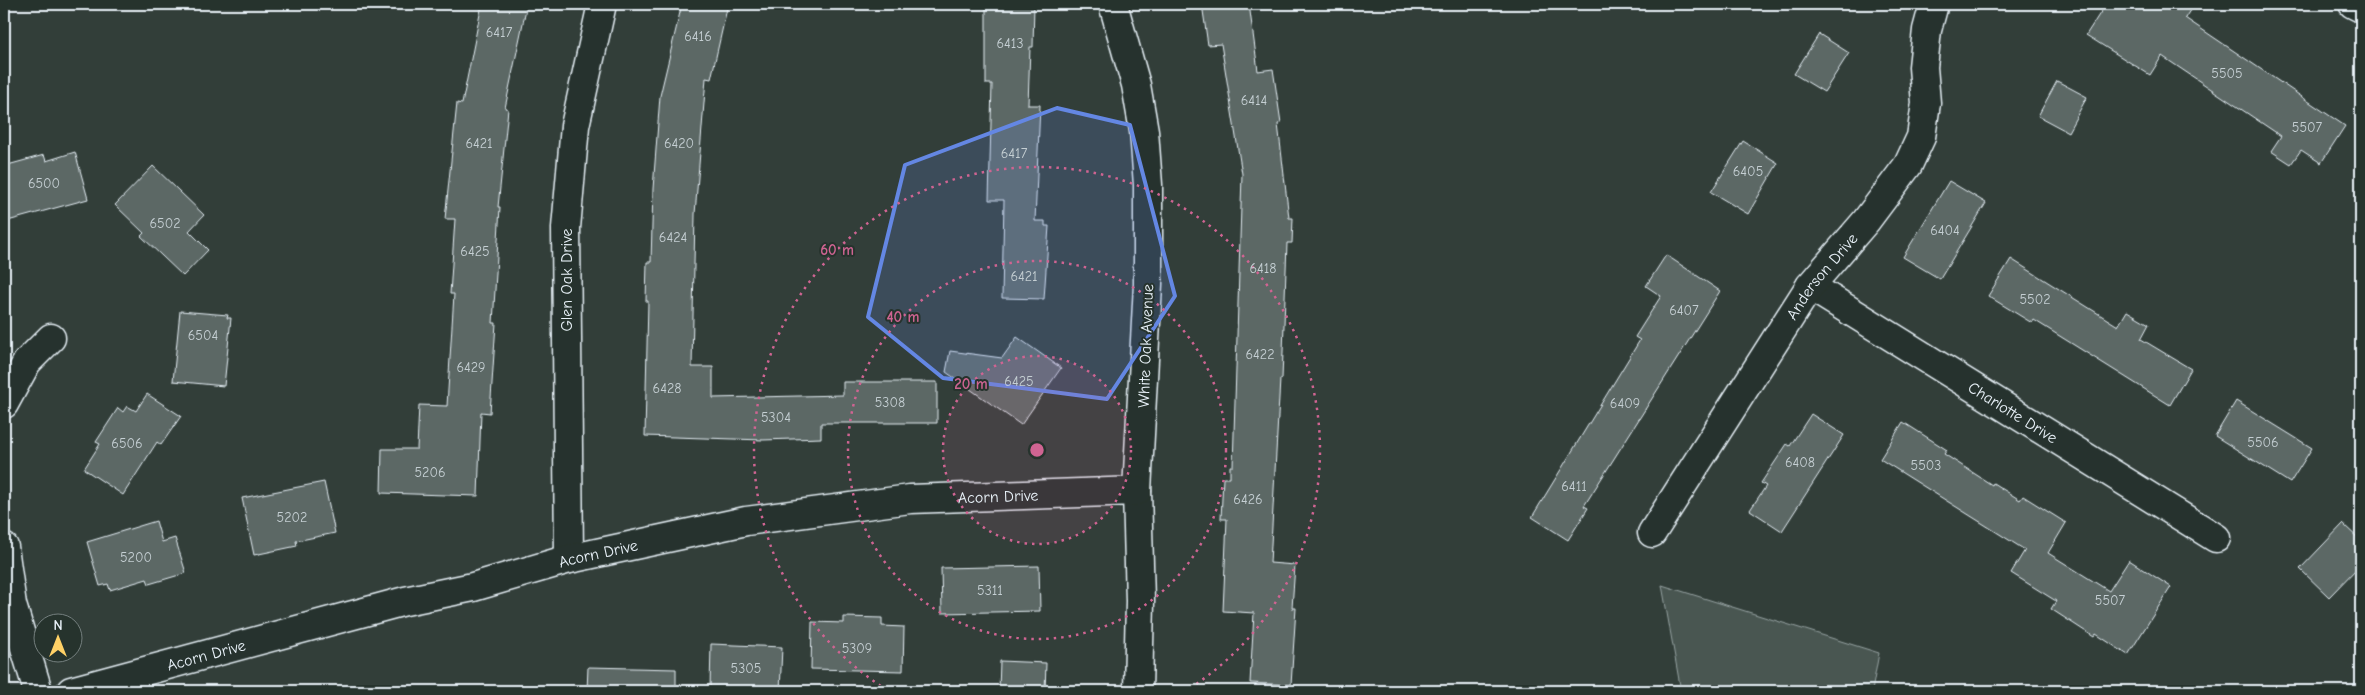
<svg xmlns="http://www.w3.org/2000/svg" width="2365" height="695" viewBox="0 0 2365 695" font-family="'Comic Neue',sans-serif">
<style>
.green{fill:#495651;stroke:#98a4a4}
.building{fill:#5c6865;stroke:#e8f1f8}
.lines{fill:none;stroke-linecap:round;stroke-linejoin:round}
.minor-casing{stroke:#e8f1f8;stroke-width:31}
.secondary-casing{stroke:#e8f1f8;stroke-width:31}
.minor{stroke:#26332d;stroke-width:28}
.secondary{stroke:#26332d;stroke-width:28}
.marked{fill:#6487e3;fill-opacity:0.2;stroke:#6487e3;stroke-width:4;stroke-linejoin:round}
.ring{fill:none;stroke:#cf6492;stroke-width:2.5;stroke-dasharray:2.5 5}
.labels{text-anchor:middle;stroke-width:4;stroke-linejoin:round;paint-order:stroke}
.number-label{font-size:14px;fill:#c5cfd3}
.street-label{font-size:16px;fill:#e8f1f8;stroke:#26332d}
.centre{fill:#cf6492;stroke:#26332d;stroke-width:2.5}
.ring-label{font-size:15px;text-anchor:middle;font-weight:bold;fill:#cf6492;stroke:#26332d;stroke-width:4;stroke-linejoin:round;paint-order:stroke}
</style>
<rect width="100%" height="100%" fill="#323e39"/>
<filter id="ink" filterUnits="userSpaceOnUse"><feTurbulence type="fractalNoise" baseFrequency=".02" numOctaves="2"/><feDisplacementMap in="SourceGraphic" scale="10" xChannelSelector="R" yChannelSelector="G"/><feConvolveMatrix kernelMatrix="1 2 1 2 8 2 1 2 1" color-interpolation-filters="sRGB"/></filter>
<g filter="url(#ink)">
<!-- green -->
<polygon class="green" points="1662,585 1879,653 1872,691 1681,691"/>
<!-- building -->
<g class="building">
<polygon points="482,4 527,4 505,108 508,109 498,207 500,207 493,323 496,323 490,413 481,412 478,496 381,493 382,449 417,449 419,405 447,406 454,294 450,294 455,219 445,219 457,103 462,104"/>
<polygon points="682,4 728,4 711,79 706,78 695,214 692,367 713,367 713,398 843,395 843,382 937,382 937,423 821,423 821,438 763,440 645,436 648,301 646,301 647,262 651,262 653,189 660,96"/>
<polygon points="986,4 1034,4 1033,47 1030,47 1028,105 1040,105 1035,221 1045,221 1045,226 1049,226 1044,299 1002,298 1004,200 989,200 992,84 986,84"/>
<polygon points="1202,4 1249,4 1258,71 1273,69 1281,123 1278,124 1289,218 1293,218 1292,243 1287,243 1282,379 1280,379 1270,563 1295,565 1292,608 1296,608 1291,685 1250,683 1254,613 1223,611 1227,519 1221,519 1223,478 1230,478 1230,466 1233,466 1242,174 1221,44 1208,45"/>
<polygon points="2106,4 2194,4 2185,18 2345,126 2321,163 2301,150 2291,164 2271,151 2281,136 2162,56 2150,75 2086,35"/>
<polygon points="1819,34 1849,53 1824,92 1794,74"/>
<polygon points="2057,81 2087,97 2068,132 2038,116"/>
<polygon points="1743,141 1778,163 1748,214 1711,192"/>
<polygon points="75,152 88,199 4,222 4,166 44,155 46,161"/>
<polygon points="153,166 204,215 189,231 208,250 183,276 141,236 144,233 115,205"/>
<polygon points="1949,181 1986,203 1940,279 1903,257"/>
<polygon points="1666,255 1720,291 1584,506 1588,508 1568,540 1532,517 1640,340 1635,337 1661,296 1646,286"/>
<polygon points="2011,259 2118,326 2127,311 2149,324 2141,339 2191,369 2170,405 2034,320 2032,323 1988,296"/>
<polygon points="180,311 228,315 227,318 231,318 224,386 173,381"/>
<polygon points="1017,337 1061,368 1021,425 946,372 950,351 1002,358"/>
<polygon points="147,394 181,416 161,445 157,442 123,495 84,469 100,444 96,442 118,408 123,412 127,406 136,411"/>
<polygon points="2236,401 2312,448 2290,483 2215,436"/>
<polygon points="1811,414 1844,435 1782,531 1750,510 1766,486 1761,483 1787,444 1790,446"/>
<polygon points="1903,422 1947,450 1944,454 1992,485 1993,483 2020,500 2023,496 2066,523 2048,553 2109,591 2129,560 2171,587 2128,655 2096,634 2094,637 2051,609 2056,601 2011,573 2025,550 1880,459"/>
<polygon points="324,482 335,533 296,541 297,546 254,555 242,498"/>
<polygon points="156,521 162,542 175,538 186,573 149,584 147,579 110,590 108,584 100,586 87,542"/>
<polygon points="2343,524 2361,541 2361,564 2329,597 2300,569"/>
<polygon points="1039,566 1040,611 942,613 941,568"/>
<polygon points="844,617 882,618 882,626 904,627 903,671 811,669 812,622 844,623"/>
<polygon points="711,644 782,647 780,691 710,689"/>
<polygon points="1000,661 1046,663 1045,691 999,691"/>
<polygon points="588,667 676,669 676,691 587,691"/>
</g>
<g class="lines">
<defs>
<g id="minor">
<polyline points="1113,4 1136,85 1144,131 1148,185 1148,284 1137,491 1140,601 1138,691"/>
<path id="s1" d="M 1810,286 L 2216,538"/>
<polyline points="4,404 27,362 51,338"/>
<path id="s2" d="M 1652,533 L 1810,286 L 1866,221 L 1908,165 L 1921,137 L 1926,103 L 1923,67 L 1927,30 L 1934,4"/>
<polyline points="4,547 12,605 38,691"/>
<polyline points="569,559 566,228 575,126 602,4"/>
<path id="s3" d="M 71,691 L 405,601 L 473,587 L 569,559 L 746,521 L 910,499 L 1137,491"/>
</g>
<polyline id="secondary" points="2353,4 2361,8"/>
</defs>
<!-- minor casing -->
<use href="#minor" class="minor-casing"/>
<!-- secondary casing -->
<use href="#secondary" class="secondary-casing"/>
<!-- minor -->
<use href="#minor" class="minor"/>
<!-- secondary -->
<use href="#secondary" class="secondary"/>
</g>
</g>
<!-- marked area -->
<path class="marked" d="M 1057,108 L 1130,125 L 1175,296 L 1107,399 L 943,378 L 868,317 L 905,165 Z"/>
<!-- distance rings -->
<circle cx="1037" cy="450" r="94" fill="#cf6492" fill-opacity=".12"/>
<g class="ring">
<circle cx="1037" cy="450" r="94"/>
<circle cx="1037" cy="450" r="189"/>
<path d="M887 690A283 283 0 1 1 1187 690"/>
</g>
<g class="labels">
<!-- number labels -->
<g class="number-label">
<text x="499" y="37">6417</text>
<text x="698" y="41">6416</text>
<text x="1010" y="48">6413</text>
<text x="2227" y="78">5505</text>
<text x="1254" y="105">6414</text>
<text x="2307" y="132">5507</text>
<text x="479" y="148">6421</text>
<text x="679" y="148">6420</text>
<text x="1014" y="158">6417</text>
<text x="1748" y="176">6405</text>
<text x="44" y="188">6500</text>
<text x="165" y="228">6502</text>
<text x="1945" y="235">6404</text>
<text x="673" y="242">6424</text>
<text x="475" y="256">6425</text>
<text x="1263" y="273">6418</text>
<text x="1024" y="281">6421</text>
<text x="2035" y="304">5502</text>
<text x="1684" y="315">6407</text>
<text x="203" y="340">6504</text>
<text x="1260" y="359">6422</text>
<text x="471" y="372">6429</text>
<text x="1019" y="386">6425</text>
<text x="667" y="393">6428</text>
<text x="890" y="407">5308</text>
<text x="1625" y="408">6409</text>
<text x="776" y="422">5304</text>
<text x="2263" y="447">5506</text>
<text x="127" y="448">6506</text>
<text x="1800" y="467">6408</text>
<text x="1926" y="470">5503</text>
<text x="430" y="477">5206</text>
<text x="1574" y="491">6411</text>
<text x="1248" y="504">6426</text>
<text x="292" y="522">5202</text>
<text x="136" y="562">5200</text>
<text x="990" y="595">5311</text>
<text x="2110" y="605">5507</text>
<text x="857" y="653">5309</text>
<text x="746" y="673">5305</text>
</g>
<!-- street labels -->
<g class="street-label">
<text dy="6" stroke="none"><textPath href="#s2" startOffset="308">Anderson Drive</textPath></text>
<text transform="translate(566 280) rotate(-90)" y="6">Glen Oak Drive</text>
<text transform="translate(1145 346) rotate(-88)" y="6">White Oak Avenue</text>
<text dy="6" stroke="none"><textPath href="#s1" startOffset="239">Charlotte Drive</textPath></text>
<text dy="6" stroke="none"><textPath href="#s3" startOffset="950">Acorn Drive</textPath></text>
<text dy="6" stroke="none"><textPath href="#s3" startOffset="545">Acorn Drive</textPath></text>
<text dy="6" stroke="none"><textPath href="#s3" startOffset="140">Acorn Drive</textPath></text>
</g>
</g>
<circle cx="1037" cy="450" r="8" class="centre"/>
<g class="ring-label">
<text x="837" y="255">60 m</text>
<text x="903" y="322">40 m</text>
<text x="971" y="389">20 m</text>
</g>
<!-- margin -->
<rect width="2365" height="695" fill="none" stroke="#26332d" stroke-width="20"/>
<rect x="10" y="10" width="2345" height="675" fill="none" stroke="#e8f1f8" stroke-width="2" filter="url(#ink)"/>
<!-- north arrow -->
<g transform="translate(58 638)"><circle r="24" fill="#26332d" stroke="#747f7e"/>
<path d="M0-4L9 19L0 12L-9 19Z" fill="#ffd166"/>
<text y="-8" font-size="14" font-weight="bold" text-anchor="middle" fill="#e8f1f8">N</text>
</g>
</svg>
